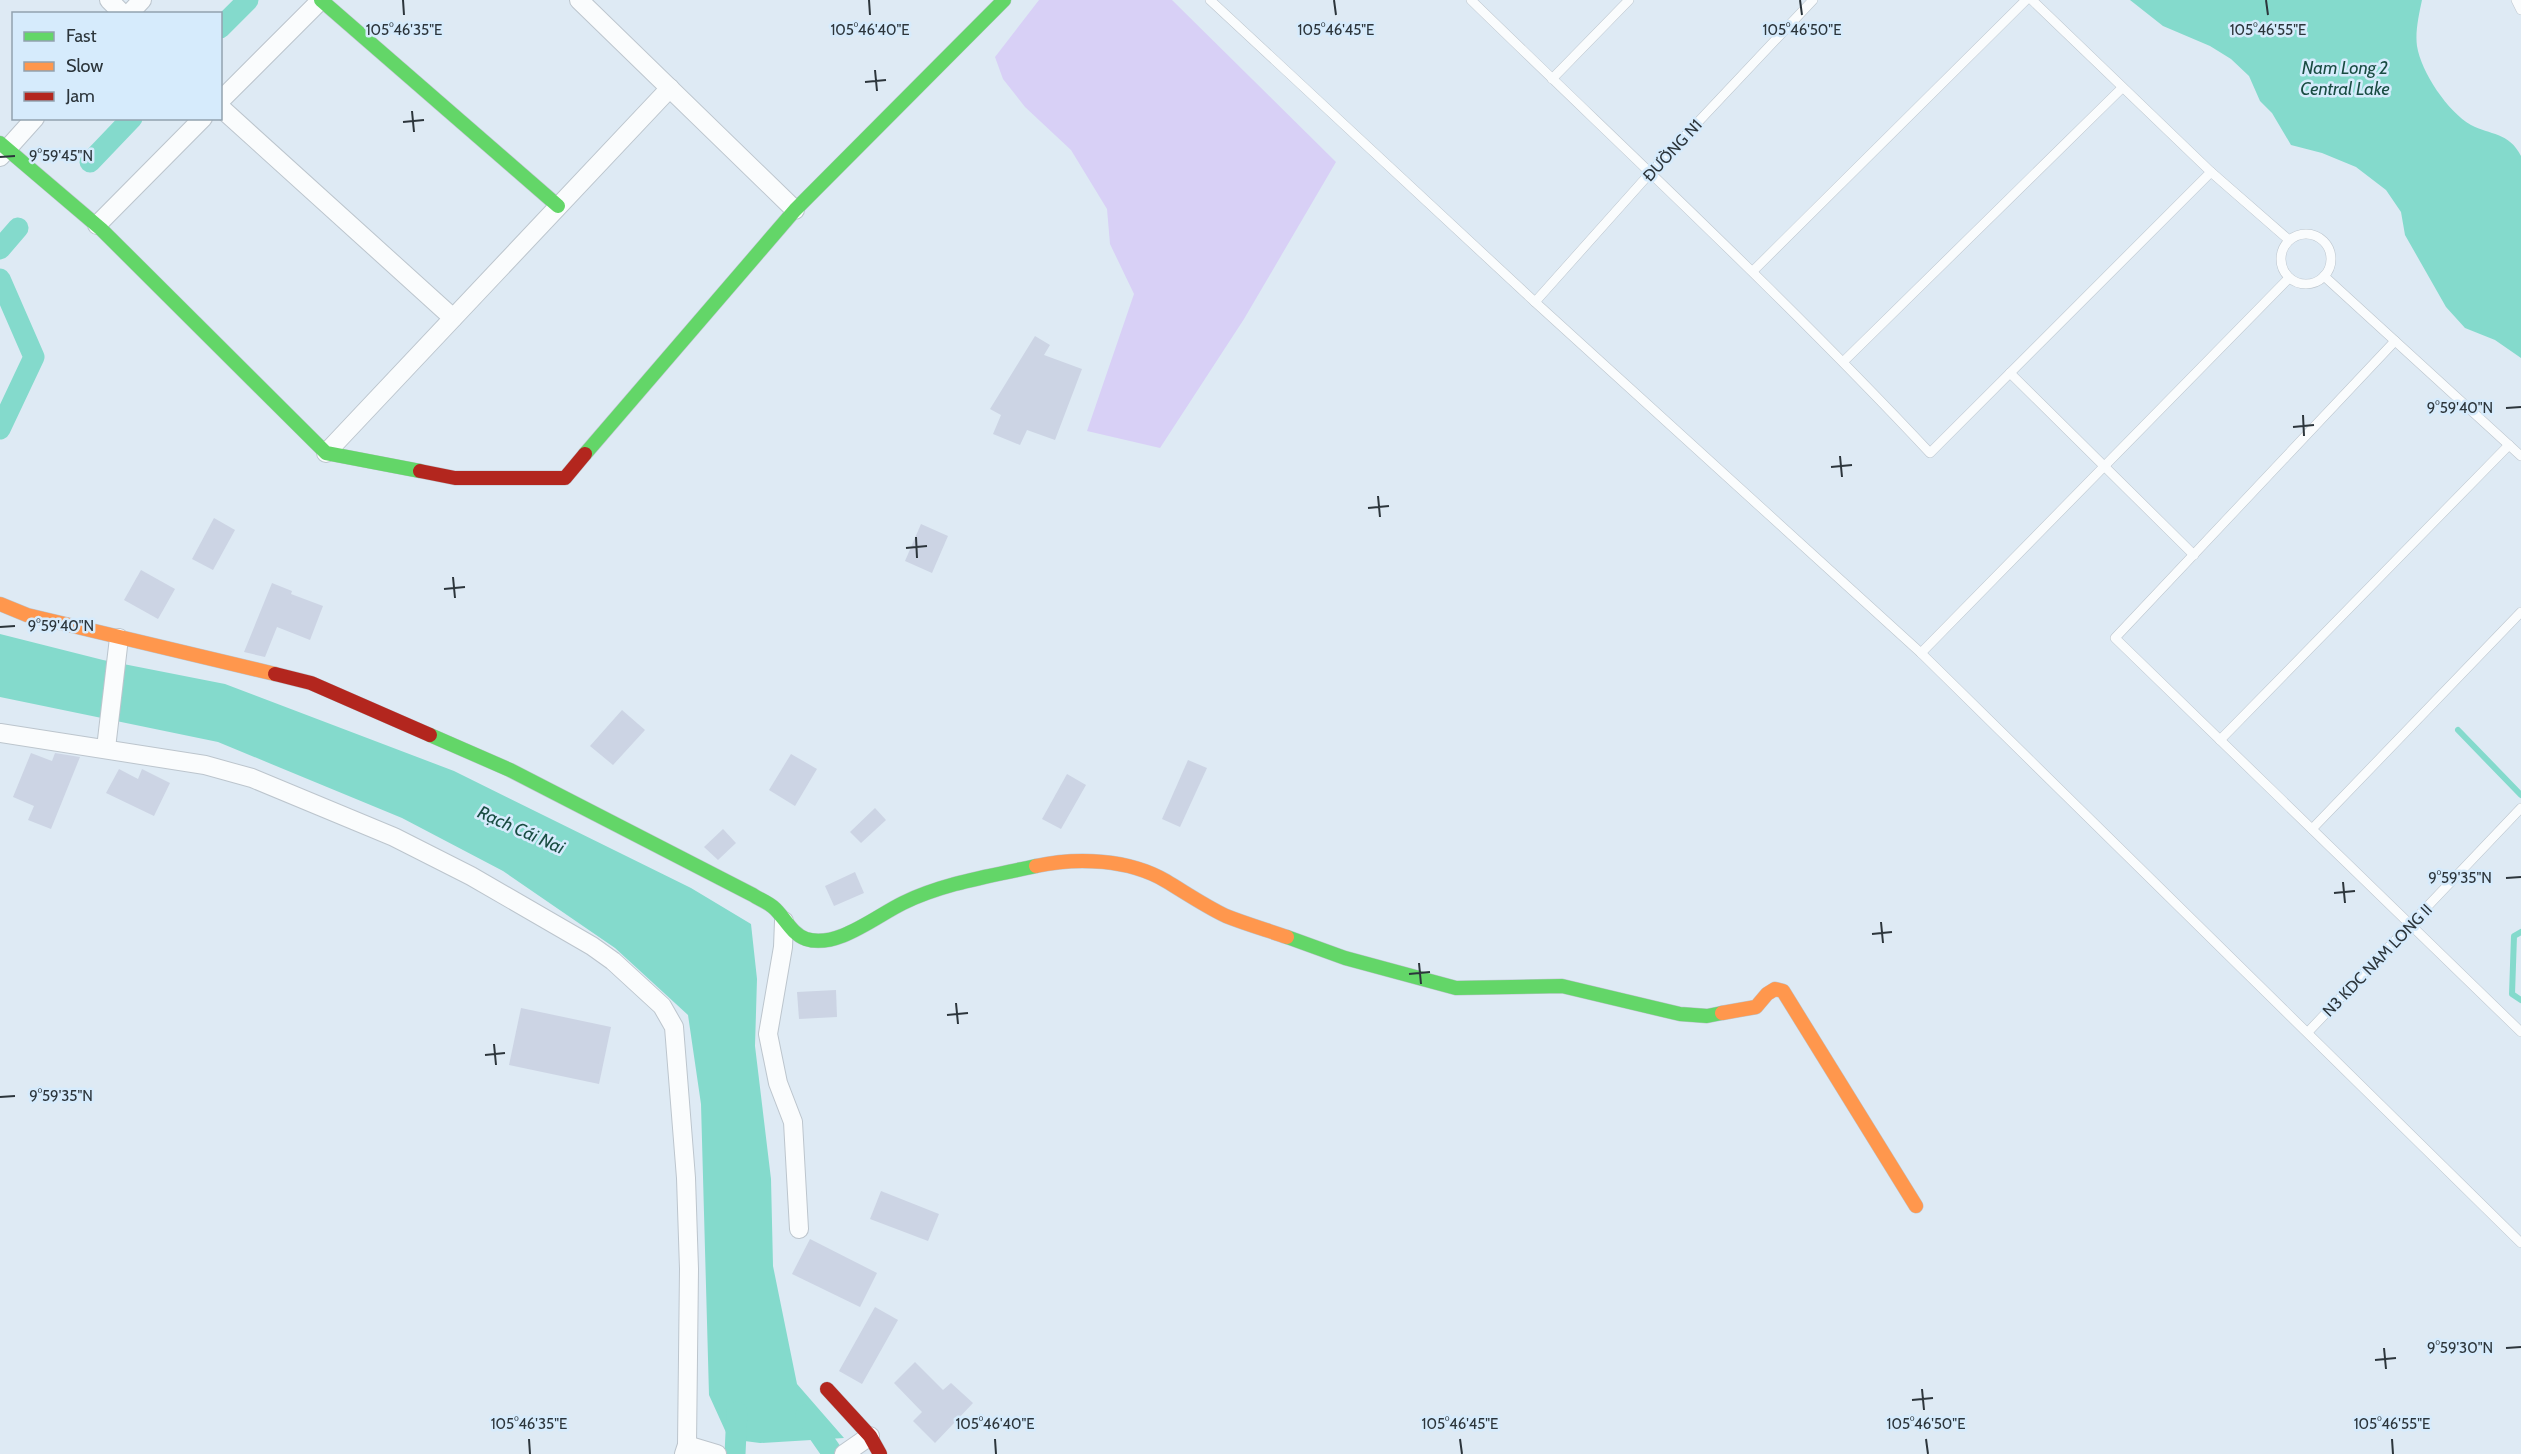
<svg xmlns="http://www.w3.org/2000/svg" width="2521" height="1454" viewBox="0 0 2521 1454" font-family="Cabin,sans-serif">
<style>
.green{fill:#d8d0f6}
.water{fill:#84dacc}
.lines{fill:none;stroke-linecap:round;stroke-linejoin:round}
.stream{stroke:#84dacc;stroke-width:6}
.canal{stroke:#84dacc;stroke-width:21}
.building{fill:#ccd4e4}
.lane-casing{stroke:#bcc5cd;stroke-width:10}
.street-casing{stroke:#bcc5cd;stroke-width:20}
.fast-casing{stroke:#bcc5cd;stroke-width:15}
.slow-casing{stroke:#bcc5cd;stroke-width:15}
.jam-casing{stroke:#bcc5cd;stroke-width:15}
.lane{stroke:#fafcfd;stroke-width:9}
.street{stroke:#fafcfd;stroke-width:18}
.fast{stroke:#63d668;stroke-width:14}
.slow{stroke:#ff974d;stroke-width:14}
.jam{stroke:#b3261e;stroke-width:14}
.ticks{fill:none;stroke:#2c353b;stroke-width:2}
.labels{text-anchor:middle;stroke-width:5;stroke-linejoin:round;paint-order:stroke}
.street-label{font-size:16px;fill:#2c353b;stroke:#d6ebfc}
.water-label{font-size:18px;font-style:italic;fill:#194c42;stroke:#d6ebfc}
.ticks-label{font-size:15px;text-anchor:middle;fill:#2c353b;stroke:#d6ebfc;stroke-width:5;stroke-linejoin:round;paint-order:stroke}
</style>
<rect width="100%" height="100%" fill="#deeaf4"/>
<!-- green -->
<polygon class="green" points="1039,0 1172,0 1336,162 1244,319 1160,448 1087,431 1134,294 1110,244 1107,209 1071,150 1025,107 1003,79 995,57"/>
<!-- water -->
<g class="water">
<path d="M 2130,0 L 2422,0 C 2419,14 2415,32 2417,46 C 2421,72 2448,112 2471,125 C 2490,135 2509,132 2521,156 L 2521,358 L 2495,340 L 2465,328 L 2446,307 L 2405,235 L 2401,212 L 2386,190 L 2356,167 L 2322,153 L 2291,145 L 2272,113 L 2260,101 L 2249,76 L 2231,59 L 2210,46 L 2163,26 Z"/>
<polygon points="0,634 103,660 225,684 454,771 691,888 751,924 757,979 755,1046 771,1179 773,1266 797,1384 844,1438 760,1443 729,1439 709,1395 701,1104 688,1015 615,948 503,871 402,818 218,742 0,697"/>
</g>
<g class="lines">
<!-- stream -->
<g class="stream">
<polyline points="2458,730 2521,795"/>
<polyline points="2521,932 2514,936 2512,994 2521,1000"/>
</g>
<!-- canal -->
<g class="canal">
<polyline points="220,28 248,0"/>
<polyline points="90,162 132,118"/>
<polyline points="0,249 18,228"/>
<polyline points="0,279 34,357 0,429"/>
<polyline points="806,1415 833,1454"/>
<polyline points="735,1454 737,1412"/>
</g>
</g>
<!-- building -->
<g class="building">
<polygon points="1035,336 1050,345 1044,355 1082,369 1055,440 1027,430 1020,445 993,434 1001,415 990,409"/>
<polygon points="214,518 235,530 213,570 192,559"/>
<polygon points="921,524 948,536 932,573 905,561"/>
<polygon points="141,570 175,589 158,619 124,600"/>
<polygon points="272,583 292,591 291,594 323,606 310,640 277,627 265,657 244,652"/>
<polygon points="622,710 645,730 613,765 590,746"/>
<polygon points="31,753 52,761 55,753 80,757 51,829 28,820 34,806 13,797"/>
<polygon points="791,754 817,769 795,806 769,790"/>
<polygon points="1188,760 1207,768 1180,827 1162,819"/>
<polygon points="119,769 138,779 142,769 170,783 154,816 106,793"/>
<polygon points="1067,774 1086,785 1061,829 1042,819"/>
<polygon points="875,808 886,820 861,843 850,832"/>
<polygon points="723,829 736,843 718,860 704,847"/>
<polygon points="855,872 864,893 834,906 825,886"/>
<polygon points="836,990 837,1017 799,1019 797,992"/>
<polygon points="521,1008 611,1027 599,1084 509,1065"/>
<polygon points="881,1191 939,1214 928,1241 870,1219"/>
<polygon points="810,1239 877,1273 860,1307 792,1274"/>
<polygon points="875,1307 898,1320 862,1384 839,1371"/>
<polygon points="915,1362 943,1390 951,1383 973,1403 935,1443 913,1421 922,1412 894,1383"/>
</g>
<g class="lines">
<defs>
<g id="lane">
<polyline points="1210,0 1535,302 1921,653 2521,1243"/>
<path d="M 1471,0 C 1625,150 1783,296 1930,453 L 2211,172 L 2032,0"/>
<polyline points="2516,0 2521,10"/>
<polyline points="1552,79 1629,0"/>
<polyline points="2211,172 2289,240"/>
<circle cx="2306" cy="259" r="25"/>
<polyline points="1753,271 2026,0"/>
<polyline points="2324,276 2521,456"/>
<polyline points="1535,302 1651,172 1813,0"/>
<polyline points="2395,341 2115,638 2521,1032"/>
<polyline points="1844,361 2122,88"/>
<polyline points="2010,373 2194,555"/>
<polyline points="1921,653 2289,278"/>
<polyline points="2220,740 2509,445"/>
<polyline points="2312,829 2521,612"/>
<polyline points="2308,1032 2521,808"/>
</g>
<g id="street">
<polyline points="109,0 123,14"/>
<polyline points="579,0 795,210"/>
<polyline points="129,14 142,0"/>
<polyline points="220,101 321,0"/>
<polyline points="220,107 453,318"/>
<polyline points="0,157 35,118"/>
<polyline points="97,225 203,118"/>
<polyline points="326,453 670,88"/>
<polyline points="0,733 205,765 252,778 394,837 471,876 592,946 613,961 662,1006 674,1027 686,1178 689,1269 687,1445 684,1454"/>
<polyline points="106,748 119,638"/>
<polyline points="784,921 783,947 768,1034 778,1083 793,1122 799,1229"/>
<polyline points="687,1445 717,1454"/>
<polyline points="844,1454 870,1436"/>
</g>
<g id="fast">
<polyline points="321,0 558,206"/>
<polyline points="0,143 101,229 326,453 420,471"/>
<polyline points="585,454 795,210 1004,0"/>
<path d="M 430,735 L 510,770 L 753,895 C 759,899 767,902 773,907 C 784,916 791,934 806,939 C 837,949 876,916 903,903 C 944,883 991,876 1036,866"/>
<polyline points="1287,937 1345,958 1456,988 1562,986 1680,1014 1707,1016 1722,1013"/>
</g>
<g id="slow">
<polyline points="0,604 27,615 275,674"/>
<path d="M 1036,866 C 1077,857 1129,859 1166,881 C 1186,893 1205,906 1226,916 C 1246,924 1267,930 1287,937"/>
<polyline points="1722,1013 1756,1007 1767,994 1775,989 1783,991 1916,1206"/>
</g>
<g id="jam">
<polyline points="420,471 455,478 565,478 585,454"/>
<polyline points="275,674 311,683 430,735"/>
<polyline points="827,1389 870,1436 880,1454"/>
</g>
</defs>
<!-- lane casing -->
<use href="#lane" class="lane-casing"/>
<!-- street casing -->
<use href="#street" class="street-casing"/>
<!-- fast casing -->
<use href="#fast" class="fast-casing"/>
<!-- slow casing -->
<use href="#slow" class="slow-casing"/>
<!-- jam casing -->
<use href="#jam" class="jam-casing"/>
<!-- lane -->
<use href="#lane" class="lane"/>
<!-- street -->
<use href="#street" class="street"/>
<!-- fast -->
<use href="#fast" class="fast"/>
<!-- slow -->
<use href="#slow" class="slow"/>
<!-- jam -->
<use href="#jam" class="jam"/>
</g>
<!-- ticks -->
<path class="ticks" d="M 403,0 L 404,15M 869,0 L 870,15M 1334,0 L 1336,15M 1800,0 L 1802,15M 2266,0 L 2268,15M 875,70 L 877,91M 865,82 L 886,80M 412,111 L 414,132M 403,122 L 424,120M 0,157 L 15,156M 2506,408 L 2521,407M 2303,415 L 2304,436M 2293,427 L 2314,425M 1840,456 L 1842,477M 1831,467 L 1852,465M 1378,496 L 1380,517M 1368,508 L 1389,506M 916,537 L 917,558M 906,548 L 927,546M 453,577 L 455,598M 444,589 L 465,587M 0,627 L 15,626M 2506,878 L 2521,877M 2343,882 L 2345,903M 2334,893 L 2355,891M 1881,922 L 1883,943M 1872,934 L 1892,932M 1419,963 L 1421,984M 1409,974 L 1430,972M 956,1003 L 958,1024M 947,1015 L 968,1013M 494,1044 L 496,1065M 485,1055 L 505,1053M 0,1097 L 15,1096M 2384,1348 L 2386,1369M 2506,1348 L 2521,1347M 2375,1360 L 2396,1358M 1922,1389 L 1924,1410M 1912,1400 L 1933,1398M 529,1439 L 530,1454M 995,1439 L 996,1454M 1460,1439 L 1462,1454M 1926,1439 L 1928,1454M 2392,1439 L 2393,1454"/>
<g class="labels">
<!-- street labels -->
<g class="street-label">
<text transform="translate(1672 150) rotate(-47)" y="6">ĐƯỜNG N1</text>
<text transform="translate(2377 960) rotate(-46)" y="6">N3 KDC NAM LONG II</text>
</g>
<!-- water labels -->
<g class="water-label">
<text x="2345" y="74">Nam Long 2<tspan x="2345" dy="21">Central Lake</tspan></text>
<text transform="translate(521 830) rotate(24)" y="6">Rạch Cái Nai</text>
</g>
</g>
<g class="ticks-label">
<text x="404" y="35">105°46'35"E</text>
<text x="870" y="35">105°46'40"E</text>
<text x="1336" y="35">105°46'45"E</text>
<text x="1802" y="35">105°46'50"E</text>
<text x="2268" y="35">105°46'55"E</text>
<text x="61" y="161">9°59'45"N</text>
<text x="2460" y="413">9°59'40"N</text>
<text x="61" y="631">9°59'40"N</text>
<text x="2460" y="883">9°59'35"N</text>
<text x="61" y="1101">9°59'35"N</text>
<text x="2460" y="1353">9°59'30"N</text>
<text x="529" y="1429">105°46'35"E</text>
<text x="995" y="1429">105°46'40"E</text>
<text x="1460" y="1429">105°46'45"E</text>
<text x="1926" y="1429">105°46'50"E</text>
<text x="2392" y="1429">105°46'55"E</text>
</g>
<!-- legend -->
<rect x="12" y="12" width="210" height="108" fill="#d6ebfc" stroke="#92a2af" stroke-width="1.5"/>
<rect x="24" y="32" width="30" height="9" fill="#63d668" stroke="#92a2af" stroke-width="1.5"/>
<text x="66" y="42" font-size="18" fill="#2c353b">Fast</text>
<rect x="24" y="62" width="30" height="9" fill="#ff974d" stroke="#92a2af" stroke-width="1.5"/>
<text x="66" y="72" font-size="18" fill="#2c353b">Slow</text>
<rect x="24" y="92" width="30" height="9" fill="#b3261e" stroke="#92a2af" stroke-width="1.5"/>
<text x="66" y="102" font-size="18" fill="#2c353b">Jam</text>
</svg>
